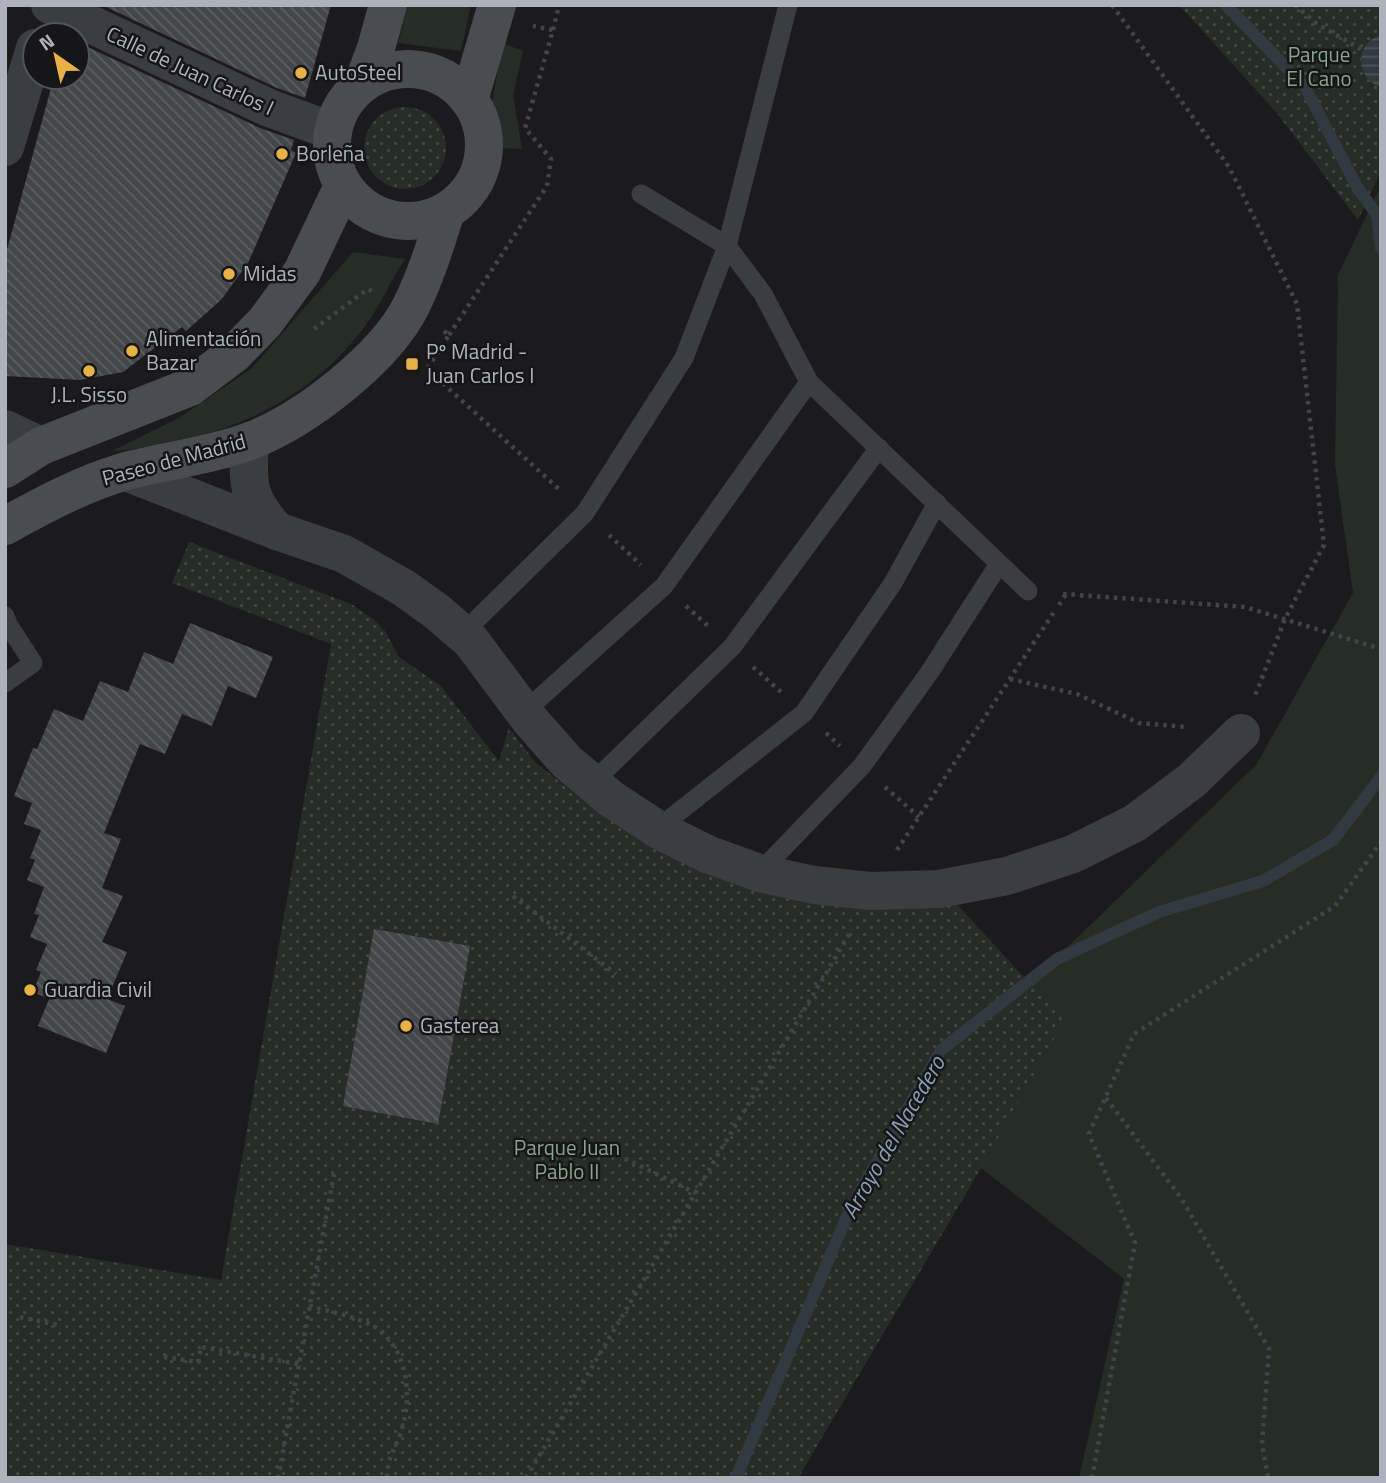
<svg xmlns="http://www.w3.org/2000/svg" width="1386" height="1483" viewBox="0 0 1386 1483" font-family="'Titillium Web',sans-serif">
<style>
.grass{fill:#252d26}
.park{fill:url(#park-dots)}
.water{fill:url(#water-rules)}
.lines{fill:none;stroke-linecap:round;stroke-linejoin:round}
.stream{stroke:#313a41;stroke-width:12}
.building{fill:url(#building-back-hatch)}
.path{stroke:#424449;stroke-width:4.5;stroke-dasharray:3.5 5;stroke-linecap:butt}
.lane{stroke:#3c3d42;stroke-width:19}
.street{stroke:#3c3d42;stroke-width:38}
.secondary{stroke:#4a4c52;stroke-width:38}
.poi-dot{fill:#eab246;stroke:#161618;stroke-width:2.5}
.labels{text-anchor:middle;stroke-width:5;stroke-linejoin:round;paint-order:stroke}
.park-label{font-size:21px;fill:#86a588;stroke:#161618}
.street-label{font-size:21px;fill:#aeb2bc;stroke:#161618}
.poi-label{font-size:21px;fill:#aeb2bc;stroke:#161618;text-anchor:start}
.water-label{font-size:23px;font-style:italic;fill:#879fb4;stroke:#161618}
</style>
<defs>
<pattern id="park-dots" width="8" height="8" patternUnits="userSpaceOnUse" patternTransform="scale(1.75)"><rect width="8" height="8" fill="#252d26"/><path d="M2 2h.1M6 6h.1" fill="none" stroke="#424944" stroke-width="1.8" stroke-linecap="round"/></pattern>
<pattern id="water-rules" width="6" height="5" patternUnits="userSpaceOnUse" patternTransform="scale(1.75)"><rect width="6" height="5" fill="#313a41"/><path d="M0 2.5h6" fill="none" stroke="#4c545a"/></pattern>
<pattern id="building-back-hatch" width="6" height="6" patternUnits="userSpaceOnUse" patternTransform="scale(1.75)"><rect width="6" height="6" fill="#45464a"/><path d="M-1 5l2 2M0 0l6 6M5-1l2 2" fill="none" stroke="#5d5e62"/></pattern>
</defs>
<rect width="100%" height="100%" fill="#1b1b1d"/>
<!-- grass -->
<g class="grass">
<polygon points="408,5 471,5 461,51 398,43"/>
<polygon points="502,43 523,51 513,95 522,149 500,148 491,110"/>
<polygon points="1381,185 1381,1478 1079,1478 1124,1279 981,1168 798,1478 710,1478 993,1019 1256,765 1353,593 1335,465 1338,275"/>
<path d="M 353,252 L 405,259 C 392,278 383,300 370,319 C 310,406 214,443 112,451 L 179,418 L 252,368 Z"/>
</g>
<!-- park -->
<g class="park">
<polygon points="1179,5 1381,5 1381,171 1358,220 1276,112"/>
<circle cx="405" cy="148" r="41"/>
<polygon points="189,542 351,604 374,620 385,631 399,657 441,686 499,761 509,728 536,763 580,798 656,848 955,902 1064,1021 981,1168 798,1478 5,1478 5,1244 221,1280 331,644 172,583"/>
</g>
<!-- water -->
<path class="water" d="M 1381,35 L 1381,87 C 1355,79 1354,43 1381,35 Z"/>
<g class="lines">
<!-- stream -->
<g class="stream">
<polyline points="1226,5 1305,87 1357,187 1377,215 1381,248"/>
<polyline points="736,1478 850,1209 941,1050 1057,959 1159,912 1263,881 1333,840 1381,777"/>
</g>
</g>
<!-- building -->
<g class="building">
<polygon points="102,5 331,5 305,98 277,88"/>
<polygon points="77,42 260,128 294,140 291,150 296,153 248,263 221,300 186,331 182,327 123,372 80,380 5,376 5,257 54,77 77,77"/>
<polygon points="190,623 273,657 256,698 228,686 212,726 182,714 165,754 140,744 104,833 121,839 102,888 123,896 102,942 127,952 107,999 125,1006 106,1053 38,1026 49,999 33,992 41,972 36,970 47,944 30,937 39,915 34,914 44,887 27,880 35,860 30,858 41,830 24,824 32,803 14,796 33,748 37,749 54,709 83,721 100,681 128,692 144,652 173,664"/>
<polygon points="374,929 470,946 438,1124 343,1106"/>
</g>
<g class="lines">
<!-- path -->
<g class="path">
<polyline points="1112,5 1229,167 1297,304 1324,545 1285,619 1255,696"/>
<polyline points="1295,5 1317,24 1361,49"/>
<polyline points="553,30 559,5"/>
<polyline points="314,329 368,289 372,291"/>
<polyline points="444,331 449,335 427,369 561,491"/>
<polyline points="449,335 547,186 551,159 525,128 553,30 533,26"/>
<polyline points="609,535 641,565"/>
<polyline points="1063,594 1245,607 1381,649"/>
<polyline points="1059,605 1066,594"/>
<polyline points="686,606 708,626"/>
<polyline points="753,667 781,692"/>
<polyline points="1010,679 1077,694 1139,723 1187,727"/>
<polyline points="826,733 840,746"/>
<polyline points="885,787 919,817"/>
<polyline points="897,850 1054,612"/>
<polyline points="513,896 616,974"/>
<polyline points="1106,1098 1181,1198 1269,1349 1262,1444 1268,1478"/>
<polyline points="617,1155 696,1193"/>
<path d="M 309,1306 C 328,1311 367,1319 381,1331 C 409,1356 412,1398 401,1432 C 395,1450 387,1458 387,1478"/>
<polyline points="20,1317 58,1325"/>
<polyline points="164,1357 198,1362 201,1347 299,1364"/>
<polyline points="278,1478 334,1174"/>
<polyline points="526,1478 851,931"/>
<polyline points="1092,1478 1135,1243 1089,1134 1134,1034 1335,906 1381,842"/>
</g>
<!-- lane -->
<g class="lane">
<polyline points="641,194 727,246 763,294 809,382 1028,591"/>
<polyline points="5,616 9,626 33,663 5,683"/>
<polyline points="462,634 585,513 684,358 727,246 788,5"/>
<polyline points="524,712 664,586 809,382"/>
<polyline points="592,783 732,647 879,448"/>
<polyline points="657,829 804,713 893,583 937,503"/>
<polyline points="759,873 862,766 929,673 999,564"/>
</g>
<!-- street -->
<g class="street">
<polyline points="50,5 269,108 332,131"/>
<polyline points="5,147 35,48"/>
<polyline points="5,429 41,446"/>
<path d="M 250,441 C 247,483 247,499 277,531"/>
<polyline points="126,472 277,531 344,554 404,588 436,611 471,641 530,720 567,762 610,798 657,829 707,854 759,873 814,885 870,891 939,889 1007,876 1073,854 1135,823 1191,781 1241,733"/>
</g>
<!-- secondary -->
<g class="secondary">
<circle cx="408" cy="145" r="76"/>
<polyline points="363,83 376,48 388,5"/>
<polyline points="469,100 497,5"/>
<polyline points="5,469 41,446 190,387 234,354 265,322 302,272 343,186"/>
<path d="M 5,526 C 45,504 82,484 126,471 C 165,461 213,455 250,441 C 305,420 385,358 411,306 C 426,276 436,243 446,211"/>
</g>
</g>
<!-- markers -->
<g class="poi-dot">
<circle cx="301" cy="73" r="7"/>
<circle cx="282" cy="154" r="7"/>
<circle cx="229" cy="274" r="7"/>
<circle cx="132" cy="351" r="7"/>
<rect x="405" y="357" width="14" height="14" rx="3.5"/>
<circle cx="89" cy="371" r="7"/>
<circle cx="30" cy="990" r="7"/>
<circle cx="406" cy="1026" r="7"/>
</g>
<g class="labels">
<!-- park labels -->
<g class="park-label">
<text x="1319" y="62">Parque<tspan x="1319" dy="24">El Cano</tspan></text>
<text x="567" y="1155">Parque Juan<tspan x="567" dy="24">Pablo II</tspan></text>
</g>
<!-- street labels -->
<g class="street-label">
<text transform="translate(190 71) rotate(25)" y="7">Calle de Juan Carlos I</text>
<text transform="translate(174 460) rotate(-15)" y="7">Paseo de Madrid</text>
</g>
<!-- poi labels -->
<g class="poi-label">
<text x="315" y="80">AutoSteel</text>
<text x="296" y="161">Borleña</text>
<text x="243" y="281">Midas</text>
<text x="146" y="346">Alimentación<tspan x="146" dy="24">Bazar</tspan></text>
<text x="426" y="359">Pº Madrid -<tspan x="426" dy="24">Juan Carlos I</tspan></text>
<text x="89" y="402" text-anchor="middle">J.L. Sisso</text>
<text x="44" y="997">Guardia Civil</text>
<text x="420" y="1033">Gasterea</text>
</g>
<!-- water labels -->
<g class="water-label">
<text transform="translate(893 1137) rotate(-60)" y="8">Arroyo del Nacedero</text>
</g>
</g>
<!-- border -->
<rect width="1386" height="1483" fill="none" stroke="#aeb2bc" stroke-width="14"/>
<!-- north arrow -->
<g transform="translate(56 56) rotate(326)"><circle r="33" fill="#161618" stroke="#53545a" stroke-width="2"/>
<path d="M0-5L12 26L0 18L-12 26Z" fill="#eab246"/>
<text y="-10" font-size="19" font-weight="bold" text-anchor="middle" fill="#aeb2bc">N</text>
</g>
</svg>
